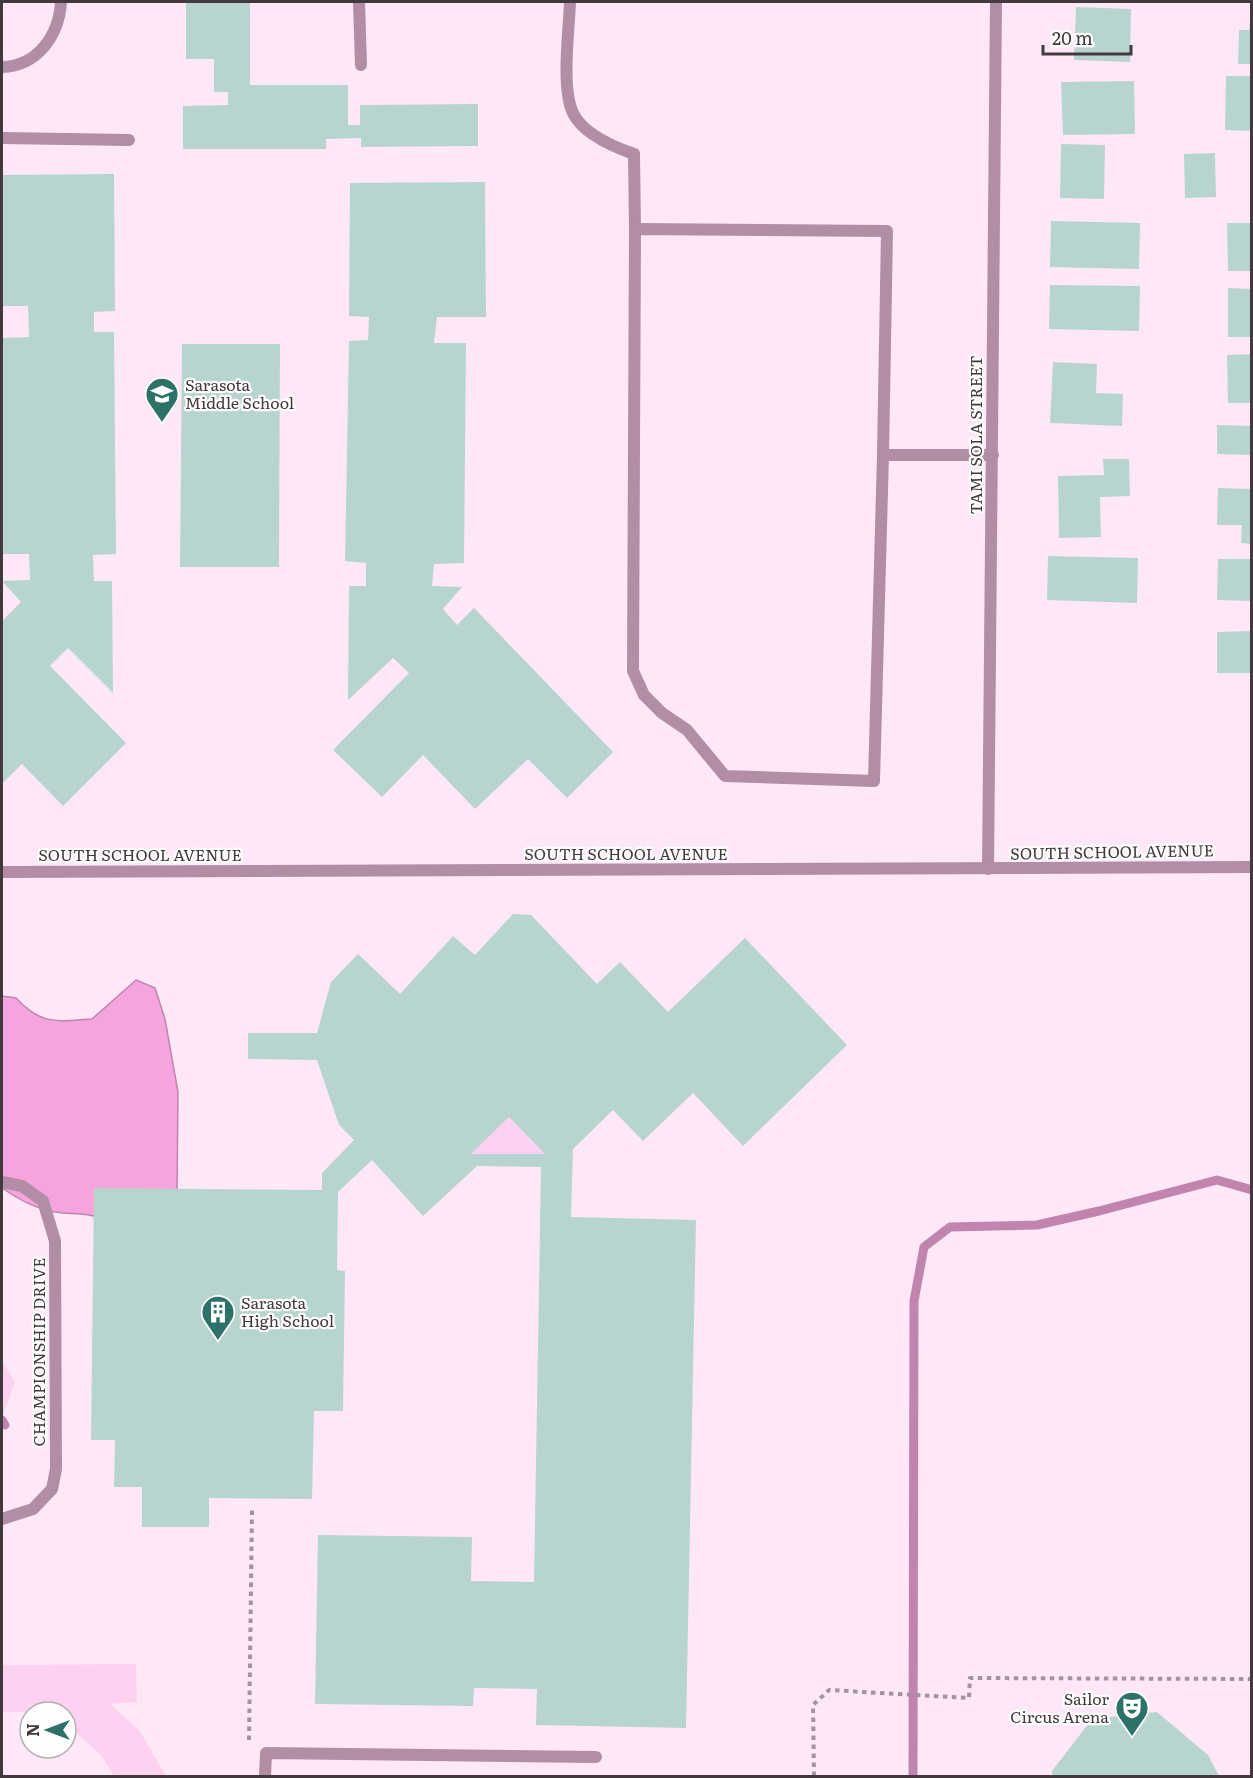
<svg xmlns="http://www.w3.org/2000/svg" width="1253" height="1778" viewBox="0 0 1253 1778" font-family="Literata,serif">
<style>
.green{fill:#fdd1ef}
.water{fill:#f6a4de;stroke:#c084ae;stroke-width:1.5}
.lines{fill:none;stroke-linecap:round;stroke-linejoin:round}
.stream{stroke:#c084ae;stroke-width:9}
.building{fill:#b8d4ce;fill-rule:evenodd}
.path{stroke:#a2939d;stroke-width:4;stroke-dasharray:4.5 4.5;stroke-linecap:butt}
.lane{stroke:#b18da6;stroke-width:12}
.street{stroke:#b18da6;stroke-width:12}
.labels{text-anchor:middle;stroke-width:4.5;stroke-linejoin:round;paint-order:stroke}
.poi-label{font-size:16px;fill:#42393f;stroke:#fdfdfd;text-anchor:start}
.street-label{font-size:16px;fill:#42393f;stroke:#fdfdfd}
</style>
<rect width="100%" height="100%" fill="#fee8f7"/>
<!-- green -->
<g class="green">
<polygon points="509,1117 545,1154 471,1154"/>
<polygon points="2,1361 15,1382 2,1418"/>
<polygon points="136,1664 137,1702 110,1704 140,1731 166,1776 114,1776 101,1755 71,1728 66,1726 66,1712 2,1712 2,1665"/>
</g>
<!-- water -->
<path class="water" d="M 136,980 L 155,988 L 165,1019 L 178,1092 L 177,1191 L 106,1220 C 89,1213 80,1214 63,1213 C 40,1211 21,1201 2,1188 L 2,996 L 16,998 C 42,1026 57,1021 92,1019 Z"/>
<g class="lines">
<!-- stream -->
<g class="stream">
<polyline points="2,1420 5,1425"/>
<polyline points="913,1776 914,1301 924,1247 950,1227 1037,1225 1099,1211 1217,1180 1252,1190"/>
</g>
</g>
<!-- building -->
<g class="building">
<polygon points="186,2 250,2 250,85 348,85 348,125 360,125 360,105 478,104 478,146 361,147 361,138 326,139 326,149 183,149 183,106 228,105 228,92 214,92 214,59 186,59"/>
<polygon points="1076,7 1131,9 1130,62 1074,60"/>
<polygon points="1250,21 1252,21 1252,64 1238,64 1239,30 1249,30"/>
<polygon points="1226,76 1252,76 1252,131 1225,130"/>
<polygon points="1134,81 1135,134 1063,135 1061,82"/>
<polygon points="1061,144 1105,145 1104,199 1060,198"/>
<polygon points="1215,153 1216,197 1185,198 1184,154"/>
<polygon points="114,174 115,311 94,312 94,332 114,332 116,554 93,555 94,581 112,581 113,693 68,648 50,666 126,743 63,806 22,764 2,784 2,618 3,620 21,602 2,581 30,580 29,554 2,554 2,338 29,337 28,306 2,306 2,175"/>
<polygon points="485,182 486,317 437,317 434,343 466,343 464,563 434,564 432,586 462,587 443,609 457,625 474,608 613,752 567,798 528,759 475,809 423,755 382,797 333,750 409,673 393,658 348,700 349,586 366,586 366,563 345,561 349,341 368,340 369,317 349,316 350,183"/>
<polygon points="1051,221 1140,223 1139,269 1050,267"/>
<polygon points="1227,223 1252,223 1252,271 1228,271"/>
<polygon points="1050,285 1140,286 1139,331 1049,329"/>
<polygon points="1228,288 1252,289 1252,337 1228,337"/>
<polygon points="182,344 280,344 279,567 180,567"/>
<polygon points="1252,354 1252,403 1228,403 1227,355"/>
<polygon points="1053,362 1097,364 1096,393 1123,394 1122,426 1050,423"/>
<polygon points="1217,425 1252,426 1252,455 1217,454"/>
<polygon points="1103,459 1129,459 1130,496 1100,497 1101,537 1059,538 1058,476 1104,475"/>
<polygon points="1218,488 1252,489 1252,544 1241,543 1242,525 1217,525"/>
<polygon points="1048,556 1138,558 1137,603 1047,600"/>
<polygon points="1218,559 1252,559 1252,601 1217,600"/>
<polygon points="1252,631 1252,673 1217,673 1217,632"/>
<path d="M 513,914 L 531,915 L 597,984 L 620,962 L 668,1012 L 745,938 L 847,1045 L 743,1146 L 693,1093 L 643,1141 L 613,1110 L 573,1149 L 571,1217 L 696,1220 L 686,1728 L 536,1725 L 537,1689 L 474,1688 L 473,1706 L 315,1704 L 318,1535 L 472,1537 L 471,1581 L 534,1582 L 541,1167 L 477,1166 L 423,1216 L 372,1160 L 338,1192 L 337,1270 L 345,1271 L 343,1411 L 314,1411 L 312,1499 L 209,1498 L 209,1527 L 142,1527 L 142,1487 L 114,1487 L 115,1440 L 91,1440 L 94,1188 L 322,1190 L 322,1173 L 354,1140 L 339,1125 L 317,1060 L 248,1059 L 248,1033 L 317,1033 L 331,982 L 358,954 L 400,994 L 453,936 L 475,955 ZM 509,1117 L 545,1154 L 471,1154 Z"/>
<polygon points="1157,1712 1208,1755 1219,1776 1052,1776 1052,1771 1092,1719"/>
</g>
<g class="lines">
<!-- path -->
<g class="path">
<polyline points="249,1740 252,1508"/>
<polyline points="814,1776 813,1705 829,1690 969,1698 970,1678 1252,1679"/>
</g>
<!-- lane -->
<g class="lane">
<polyline points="359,2 361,65"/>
<path d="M 570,2 C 569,31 561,88 573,113 C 583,134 614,147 634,154 L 635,229"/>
<path d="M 2,67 C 38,66 59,35 61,2"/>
<polyline points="2,138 129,140"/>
<polyline points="883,455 887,231 635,229 633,671 644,695 662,713 687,730 725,776 874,781 883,455 993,455"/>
<polyline points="2,1182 22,1186 43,1201 55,1241 56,1469 52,1489 33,1509 2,1519"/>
<polyline points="265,1776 266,1753 596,1757"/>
</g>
<!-- street -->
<g class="street">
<polyline points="988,869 996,2"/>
<polyline points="2,872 1252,867"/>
</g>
</g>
<!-- icons -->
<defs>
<symbol id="school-pin" viewBox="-11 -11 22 30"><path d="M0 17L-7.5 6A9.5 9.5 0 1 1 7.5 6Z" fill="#2c7268" stroke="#fdfdfd"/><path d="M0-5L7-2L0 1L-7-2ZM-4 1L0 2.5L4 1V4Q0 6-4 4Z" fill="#fff"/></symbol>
<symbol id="building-pin" viewBox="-11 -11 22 30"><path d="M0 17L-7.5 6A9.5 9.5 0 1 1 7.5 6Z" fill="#2c7268" stroke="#fdfdfd"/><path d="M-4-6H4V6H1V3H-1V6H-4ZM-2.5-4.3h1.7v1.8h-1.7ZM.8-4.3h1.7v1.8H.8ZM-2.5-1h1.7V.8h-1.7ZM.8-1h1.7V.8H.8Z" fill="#fff"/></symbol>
<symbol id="theatre-pin" viewBox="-11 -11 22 30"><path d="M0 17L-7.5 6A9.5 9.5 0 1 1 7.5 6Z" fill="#2c7268" stroke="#fdfdfd"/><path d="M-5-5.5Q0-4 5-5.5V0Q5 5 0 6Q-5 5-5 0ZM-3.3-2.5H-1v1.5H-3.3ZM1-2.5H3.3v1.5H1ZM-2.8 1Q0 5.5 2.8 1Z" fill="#fff"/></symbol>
</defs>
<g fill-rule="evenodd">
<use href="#school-pin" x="143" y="375" width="38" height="52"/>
<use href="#building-pin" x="199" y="1293" width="38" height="52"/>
<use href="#theatre-pin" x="1113" y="1689" width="38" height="52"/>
</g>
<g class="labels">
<!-- poi labels -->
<g class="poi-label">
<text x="185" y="391">Sarasota<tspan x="185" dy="18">Middle School</tspan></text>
<text x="241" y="1309">Sarasota<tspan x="241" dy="18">High School</tspan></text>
<text x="1109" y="1705" text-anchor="end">Sailor<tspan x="1109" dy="18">Circus Arena</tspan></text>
</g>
<!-- street labels -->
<g class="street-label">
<text transform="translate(976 435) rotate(-90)" y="6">TAMI SOLA STREET</text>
<text transform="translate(1112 852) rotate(-1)" y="6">SOUTH SCHOOL AVENUE</text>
<text x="626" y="860">SOUTH SCHOOL AVENUE</text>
<text x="140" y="861">SOUTH SCHOOL AVENUE</text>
<text transform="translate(39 1352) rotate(-90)" y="6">CHAMPIONSHIP DRIVE</text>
</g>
</g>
<!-- border -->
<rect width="1253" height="1778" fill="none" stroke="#42393f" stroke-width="6"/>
<!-- north arrow -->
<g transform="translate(48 1730) rotate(270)"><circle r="28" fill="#fdfdfd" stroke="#b2afb1" stroke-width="1.5"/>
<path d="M0-4.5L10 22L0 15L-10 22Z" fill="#2c7268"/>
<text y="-9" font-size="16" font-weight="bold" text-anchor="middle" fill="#42393f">N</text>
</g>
<!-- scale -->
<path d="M1043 45v9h88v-9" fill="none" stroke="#42393f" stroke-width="3"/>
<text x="1052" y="45" font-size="18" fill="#42393f" stroke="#fdfdfd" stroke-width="4.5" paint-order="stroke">20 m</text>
</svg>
